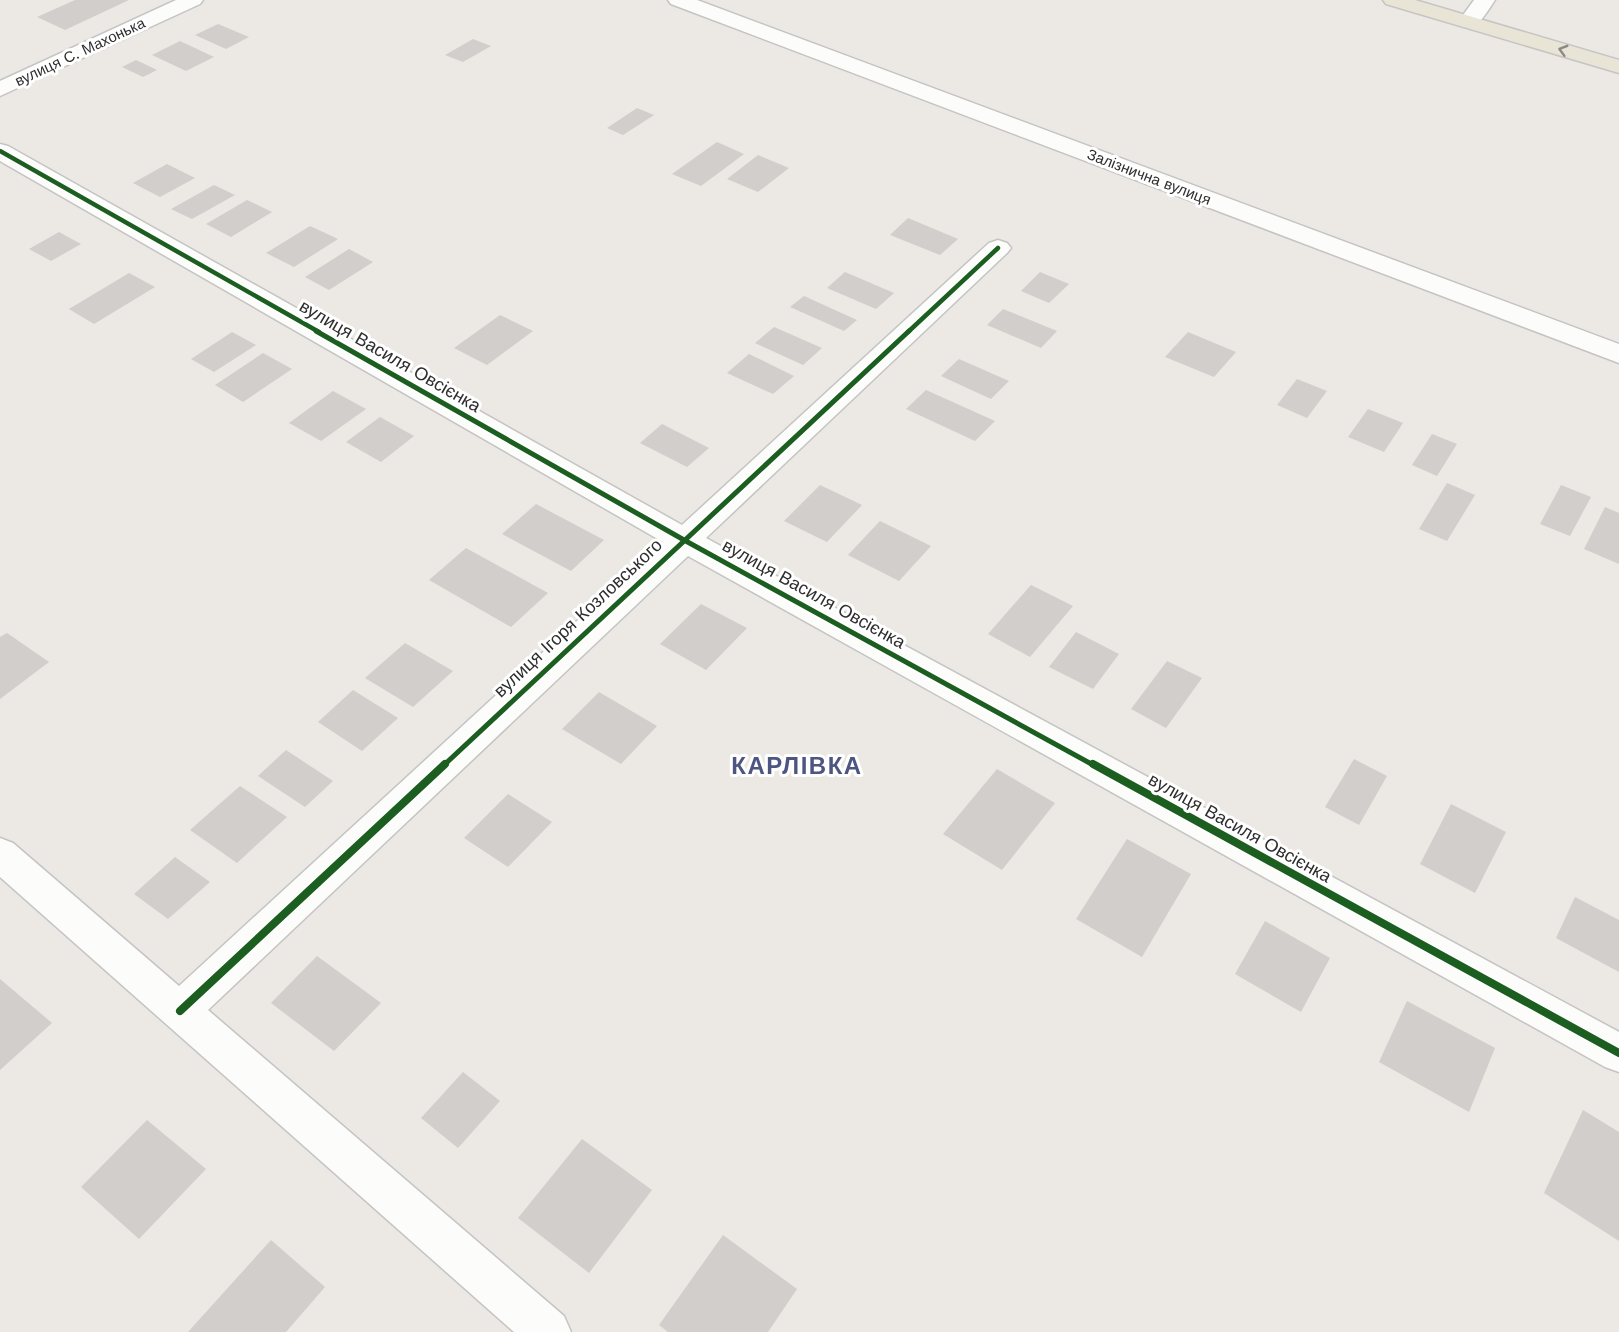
<svg xmlns="http://www.w3.org/2000/svg" width="1619" height="1332" viewBox="0 0 1619 1332" font-family="'Work Sans',sans-serif">
<style>
.building{fill:#d1cecb}
.lines{fill:none;stroke-linecap:round;stroke-linejoin:round}
.minor-casing{stroke:#c5c4c5;stroke-width:3}
.tertiary-casing{stroke:#c5c4c5;stroke-width:3}
.primary-casing{stroke:#c6c5c4;stroke-width:3}
.minor{fill:#fcfcfb;fill-rule:evenodd}
.tertiary{fill:#fcfcfb;fill-rule:evenodd}
.primary{fill:#e8e4d6;fill-rule:evenodd}
.cycleway-far2-casing{stroke:#fff;stroke-width:8}
.cycleway-far1-casing{stroke:#fff;stroke-width:9}
.cycleway-casing{stroke:#fff;stroke-width:11}
.cycleway-far2{stroke:#1b5e20;stroke-width:4.5}
.cycleway-far1{stroke:#1b5e20;stroke-width:5}
.cycleway{stroke:#1b5e20;stroke-width:8}
.oneway{stroke:#8b8982}
.labels{text-anchor:middle;stroke-width:6;stroke-linejoin:round;paint-order:stroke}
.far-street-label{font-size:15px;fill:#2e2e2e;stroke:#fff}
.street-label{font-size:18px;fill:#2e2e2e;stroke:#fff}
.district-label{font-size:24px;font-weight:bold;letter-spacing:1.5px;fill:#4d5680;stroke:#fff}
</style>
<rect width="100%" height="100%" fill="#ece8e4"/>
<!-- building -->
<g class="building">
<polygon points="75,0 129,0 65,30 37,17"/>
<polygon points="218,24 249,37 226,49 195,35"/>
<polygon points="473,39 491,46 463,62 445,55"/>
<polygon points="180,41 214,57 186,71 152,55"/>
<polygon points="136,60 157,70 143,77 122,67"/>
<polygon points="637,108 654,115 623,135 607,128"/>
<polygon points="717,142 744,154 701,186 672,174"/>
<polygon points="758,155 789,168 758,192 727,179"/>
<polygon points="167,164 195,178 160,197 133,183"/>
<polygon points="214,185 235,195 192,219 171,209"/>
<polygon points="247,200 272,212 231,237 206,224"/>
<polygon points="908,218 958,239 940,255 890,235"/>
<polygon points="310,226 338,239 294,267 266,253"/>
<polygon points="59,232 81,244 51,261 29,249"/>
<polygon points="349,249 373,262 329,290 305,277"/>
<polygon points="845,272 894,293 876,309 827,288"/>
<polygon points="1040,272 1069,284 1049,303 1021,291"/>
<polygon points="129,273 155,287 94,324 69,309"/>
<polygon points="804,296 857,320 844,331 790,307"/>
<polygon points="1003,309 1057,331 1041,348 987,325"/>
<polygon points="500,315 533,331 487,365 454,348"/>
<polygon points="774,327 822,348 803,365 755,343"/>
<polygon points="232,332 256,345 214,372 191,359"/>
<polygon points="1188,332 1236,352 1214,377 1165,357"/>
<polygon points="263,353 292,369 243,402 215,385"/>
<polygon points="749,354 794,376 773,394 727,373"/>
<polygon points="959,359 1009,381 991,399 941,376"/>
<polygon points="1297,379 1327,391 1307,418 1277,405"/>
<polygon points="926,390 995,421 975,441 906,409"/>
<polygon points="333,391 366,409 321,441 289,423"/>
<polygon points="1368,409 1403,423 1384,452 1348,437"/>
<polygon points="380,417 414,436 381,462 346,442"/>
<polygon points="662,424 709,448 687,467 640,443"/>
<polygon points="1432,434 1457,444 1437,476 1412,465"/>
<polygon points="1447,483 1475,495 1447,541 1419,529"/>
<polygon points="820,485 862,505 827,542 784,521"/>
<polygon points="1561,485 1591,497 1570,536 1540,524"/>
<polygon points="536,504 604,540 571,571 502,534"/>
<polygon points="1605,507 1619,513 1619,564 1584,549"/>
<polygon points="880,521 931,546 899,581 848,555"/>
<polygon points="466,548 548,593 511,627 429,580"/>
<polygon points="1031,585 1073,606 1030,657 988,634"/>
<polygon points="701,604 747,628 706,670 660,644"/>
<polygon points="1076,632 1119,654 1093,689 1049,667"/>
<polygon points="7,633 49,662 0,699 0,637"/>
<polygon points="405,643 453,671 413,707 365,678"/>
<polygon points="1167,661 1202,678 1166,728 1131,709"/>
<polygon points="353,690 398,718 362,751 318,722"/>
<polygon points="599,692 657,726 621,764 562,729"/>
<polygon points="286,750 333,781 305,807 258,776"/>
<polygon points="1354,759 1387,776 1359,825 1325,807"/>
<polygon points="997,769 1055,803 1002,870 943,834"/>
<polygon points="240,786 287,817 237,863 190,830"/>
<polygon points="508,794 552,822 508,867 464,838"/>
<polygon points="1451,804 1506,832 1475,893 1420,864"/>
<polygon points="1127,839 1191,874 1142,957 1076,919"/>
<polygon points="175,857 210,882 168,919 134,894"/>
<polygon points="1575,897 1619,920 1619,972 1556,938"/>
<polygon points="1265,921 1330,958 1301,1012 1235,974"/>
<polygon points="317,956 381,1003 334,1051 271,1003"/>
<polygon points="0,979 52,1023 0,1070"/>
<polygon points="1407,1001 1495,1048 1469,1112 1379,1062"/>
<polygon points="463,1072 500,1101 458,1148 421,1118"/>
<polygon points="1583,1110 1619,1132 1619,1241 1544,1193"/>
<polygon points="147,1120 206,1169 139,1239 81,1187"/>
<polygon points="582,1139 652,1190 589,1273 518,1218"/>
<polygon points="723,1235 797,1289 768,1332 668,1332 659,1325"/>
<polygon points="271,1240 325,1287 286,1332 188,1332"/>
</g>
<g class="lines">
<defs>
<g id="minor">
<path d="M 1474,0 L 1495,0 C 1486,13 1478,31 1461,26 L 1458,22 Z"/>
<polygon points="0,144 8,146 682,525 989,243 998,240 1007,243 1011,248 1007,253 706,538 1619,1032 1619,1072 1605,1067 688,556 208,1010 564,1316 571,1332 514,1332 0,877 0,838 13,843 179,986 663,542 0,161"/>
</g>
<g id="tertiary">
<polygon points="176,0 203,0 200,4 0,96 0,81"/>
<polygon points="668,0 697,0 1619,344 1619,363 671,4"/>
</g>
<polygon id="primary" points="1383,0 1415,0 1619,60 1619,73 1386,4"/>
</defs>
<!-- minor casing -->
<use href="#minor" class="minor-casing"/>
<!-- tertiary casing -->
<use href="#tertiary" class="tertiary-casing"/>
<!-- primary casing -->
<use href="#primary" class="primary-casing"/>
<!-- minor -->
<use href="#minor" class="minor"/>
<!-- tertiary -->
<use href="#tertiary" class="tertiary"/>
<!-- primary -->
<use href="#primary" class="primary"/>
<defs>
<g id="cycleway-far2">
<polyline points="0,151 319,332"/>
<polyline points="908,332 998,248"/>
</g>
<g id="cycleway-far1">
<polyline points="316,331 684,540 1095,766"/>
<polyline points="443,766 909,331"/>
</g>
<g id="cycleway">
<polyline points="1093,764 1619,1053"/>
<polyline points="180,1011 445,764"/>
</g>
</defs>
<!-- cycleway-far2 casing -->
<use href="#cycleway-far2" class="cycleway-far2-casing"/>
<!-- cycleway-far1 casing -->
<use href="#cycleway-far1" class="cycleway-far1-casing"/>
<!-- cycleway casing -->
<use href="#cycleway" class="cycleway-casing"/>
<!-- cycleway-far2 -->
<use href="#cycleway-far2" class="cycleway-far2"/>
<!-- cycleway-far1 -->
<use href="#cycleway-far1" class="cycleway-far1"/>
<!-- cycleway -->
<use href="#cycleway" class="cycleway"/>
</g>
<!-- one-way arrows -->
<defs><path id="oneway-chevron" d="M-2-3.5L2.5 0L-2 3.5" fill="none" stroke-width="1.6" stroke-linecap="round" stroke-linejoin="round" transform="scale(1.5)"/></defs>
<use class="oneway" href="#oneway-chevron" transform="translate(1563 50) rotate(-164)"/>
<g class="labels">
<!-- far-street labels -->
<g class="far-street-label">
<text transform="translate(80 52) rotate(-25)" y="5">вулиця С. Махонька</text>
<text transform="translate(1149 177) rotate(21)" y="5">Залізнична вулиця</text>
</g>
<!-- street labels -->
<g class="street-label">
<text transform="translate(390 356) rotate(30)" y="6">вулиця Василя Овсієнка</text>
<text transform="translate(814 594) rotate(29)" y="6">вулиця Василя Овсієнка</text>
<text transform="translate(578 618) rotate(-43)" y="6">вулиця Ігоря Козловського</text>
<text transform="translate(1240 828) rotate(29)" y="6">вулиця Василя Овсієнка</text>
</g>
<!-- district labels -->
<g class="district-label">
<text x="797" y="774">КАРЛІВКА</text>
</g>
</g>
</svg>
